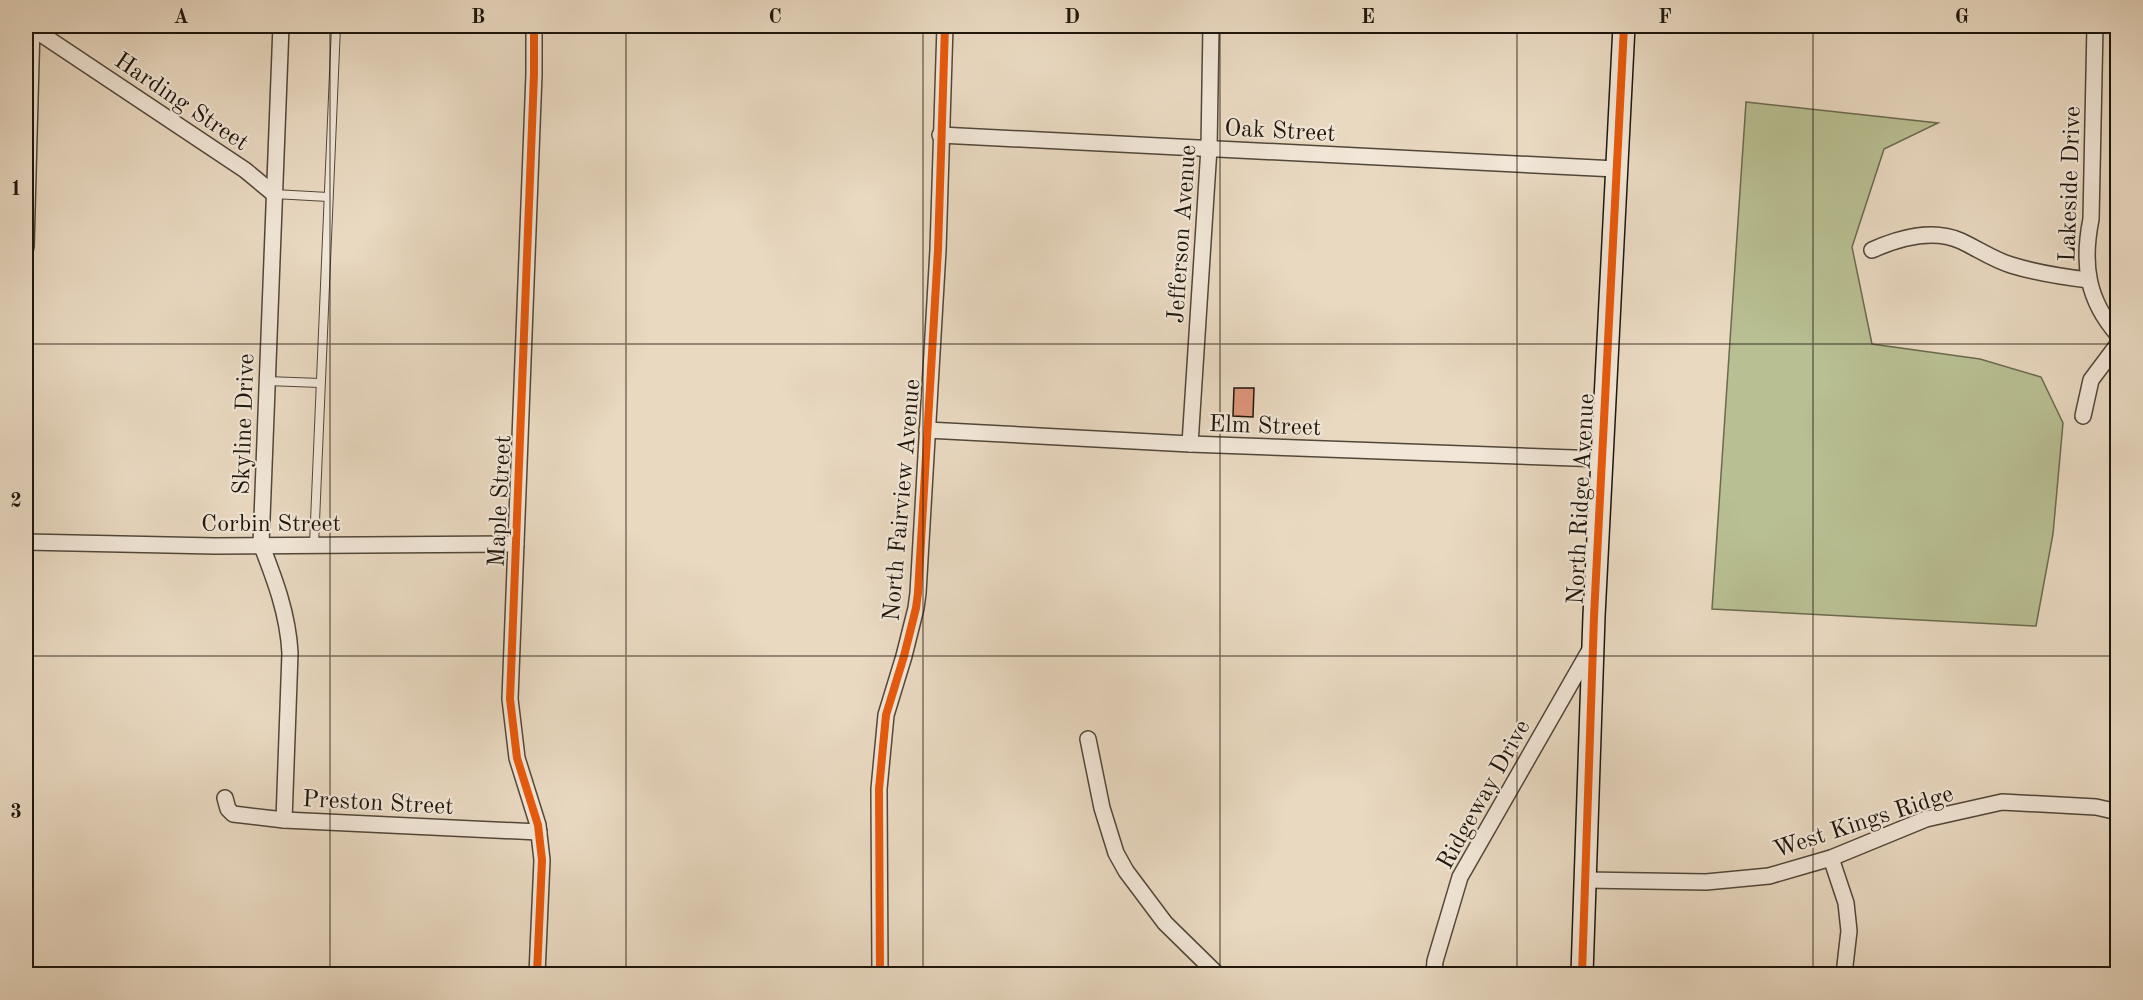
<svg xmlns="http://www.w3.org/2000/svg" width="2143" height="1000" viewBox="0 0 2143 1000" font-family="'Old Standard TT',serif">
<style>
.green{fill:#b8bf92;stroke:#6b6a4f;stroke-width:1.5}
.building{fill:#df967b;stroke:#1e160c;stroke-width:1.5}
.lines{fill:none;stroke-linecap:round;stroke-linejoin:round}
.lane-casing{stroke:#514739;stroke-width:10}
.street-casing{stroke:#514739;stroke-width:18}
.secondary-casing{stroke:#1e160c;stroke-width:24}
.lane{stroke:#f1e6d7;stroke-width:8}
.street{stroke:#f1e6d7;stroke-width:15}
.secondary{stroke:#f1e6d7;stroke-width:21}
.cycleway-casing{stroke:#f1e6d7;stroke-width:11}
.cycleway{stroke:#e8590c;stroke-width:8}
.grid{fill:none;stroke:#1e160c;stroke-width:1.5;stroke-opacity:0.55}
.labels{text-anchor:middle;stroke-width:4.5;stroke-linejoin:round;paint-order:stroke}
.street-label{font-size:24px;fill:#1e160c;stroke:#f1e6d7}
.neatline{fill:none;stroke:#1e160c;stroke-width:2}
.grid-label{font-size:20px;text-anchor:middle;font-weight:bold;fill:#1e160c}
</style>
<rect width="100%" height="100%" fill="#e9d9c1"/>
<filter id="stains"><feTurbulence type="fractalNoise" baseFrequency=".00333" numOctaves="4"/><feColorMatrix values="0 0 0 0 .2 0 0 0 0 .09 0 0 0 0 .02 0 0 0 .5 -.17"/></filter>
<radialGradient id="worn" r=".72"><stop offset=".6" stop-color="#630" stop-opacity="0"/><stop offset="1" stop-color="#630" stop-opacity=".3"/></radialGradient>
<!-- green -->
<polygon class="green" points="1746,102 1938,123 1884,149 1852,247 1872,344 1980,359 2041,377 2063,423 2053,534 2036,626 1712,609"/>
<!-- building -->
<polygon class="building" points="1234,388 1254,388 1253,417 1233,416"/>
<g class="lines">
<defs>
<g id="lane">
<polyline points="274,194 328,197"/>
<polyline points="267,381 320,383"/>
<polyline points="314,545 336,26"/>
</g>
<g id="street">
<path d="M 281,26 L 261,544 C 275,580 288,614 290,653 L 284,820"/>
<polyline points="534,26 534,74 510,699 517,758 538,825 542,860 537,974"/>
<path d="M 2095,26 L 2091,219 C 2082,264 2087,300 2118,335"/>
<polyline points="32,28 245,170 274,194"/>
<polyline points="940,135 1616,169"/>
<polyline points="26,247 32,26"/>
<path d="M 1872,250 C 1899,238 1932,228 1961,241 C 1978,249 1994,260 2011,265 C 2037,273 2062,277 2089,280"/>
<polyline points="2083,416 2091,380 2118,344"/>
<polyline points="927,430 1190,444 1602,459"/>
<polyline points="1190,444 1209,148 1211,26"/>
<polyline points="26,542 215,546 516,544"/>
<polyline points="1088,739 1102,808 1116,853 1126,871 1165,923 1217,974"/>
<polyline points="225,798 228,809 233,814 284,820 539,832"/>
<polyline points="1831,858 1846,903 1849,931 1844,974"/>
<polyline points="1586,880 1706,882 1769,876 1831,858 1926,819 2002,802 2096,807 2118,812"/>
<polyline points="880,974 879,789 886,715 904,656 916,608 918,593 938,250 945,26"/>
<polyline points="1434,974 1435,961 1460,877 1591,648"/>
</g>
<polyline id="secondary" points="1582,974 1594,616 1624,26"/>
</defs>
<!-- lane casing -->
<use href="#lane" class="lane-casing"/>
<!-- street casing -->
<use href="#street" class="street-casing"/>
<!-- secondary casing -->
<use href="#secondary" class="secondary-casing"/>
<!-- lane -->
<use href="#lane" class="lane"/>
<!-- street -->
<use href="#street" class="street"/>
<!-- secondary -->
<use href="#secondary" class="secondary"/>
<defs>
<g id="cycleway">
<polyline points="534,26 534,74 510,699 517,758 538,825 542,860 537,974"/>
<polyline points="880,974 879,789 886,715 904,656 916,608 918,593 938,250 945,26"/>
<polyline points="1582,974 1594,616 1624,26"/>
</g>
</defs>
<!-- cycleway casing -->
<use href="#cycleway" class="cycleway-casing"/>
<!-- cycleway -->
<use href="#cycleway" class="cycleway"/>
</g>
<!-- grid -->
<path class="grid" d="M 330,26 L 330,974M 626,26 L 626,974M 923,26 L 923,974M 1220,26 L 1220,974M 1517,26 L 1517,974M 1813,26 L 1813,974M 26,344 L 2118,344M 26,656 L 2118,656"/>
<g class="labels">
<!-- street labels -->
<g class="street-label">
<text transform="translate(182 101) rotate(34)" y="8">Harding Street</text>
<text transform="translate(1280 130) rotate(3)" y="8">Oak Street</text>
<text transform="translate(2069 184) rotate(-88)" y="8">Lakeside Drive</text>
<text transform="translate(1181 234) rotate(-86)" y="8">Jefferson Avenue</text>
<text transform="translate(243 424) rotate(-88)" y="8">Skyline Drive</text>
<text transform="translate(1265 425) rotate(2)" y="8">Elm Street</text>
<text transform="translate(1580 499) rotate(-87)" y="8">North Ridge Avenue</text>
<text transform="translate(901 500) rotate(-85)" y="8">North Fairview Avenue</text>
<text transform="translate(499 501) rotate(-87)" y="8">Maple Street</text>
<text x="271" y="531">Corbin Street</text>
<text transform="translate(1483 794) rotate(-61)" y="8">Ridgeway Drive</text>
<text transform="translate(378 802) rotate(3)" y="8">Preston Street</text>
<text transform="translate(1863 821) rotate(-18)" y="8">West Kings Ridge</text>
</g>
</g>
<!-- margin -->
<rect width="2143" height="1000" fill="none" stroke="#e9d9c1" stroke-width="66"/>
<rect x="33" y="33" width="2077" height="934" class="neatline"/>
<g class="grid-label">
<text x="181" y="23">A</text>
<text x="478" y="23">B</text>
<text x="775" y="23">C</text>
<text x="1072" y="23">D</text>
<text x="1368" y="23">E</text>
<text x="1665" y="23">F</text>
<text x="1962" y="23">G</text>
<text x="16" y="195">1</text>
<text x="16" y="507">2</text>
<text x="16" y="818">3</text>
</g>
<rect width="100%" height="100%" filter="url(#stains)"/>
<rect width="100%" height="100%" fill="url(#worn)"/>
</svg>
